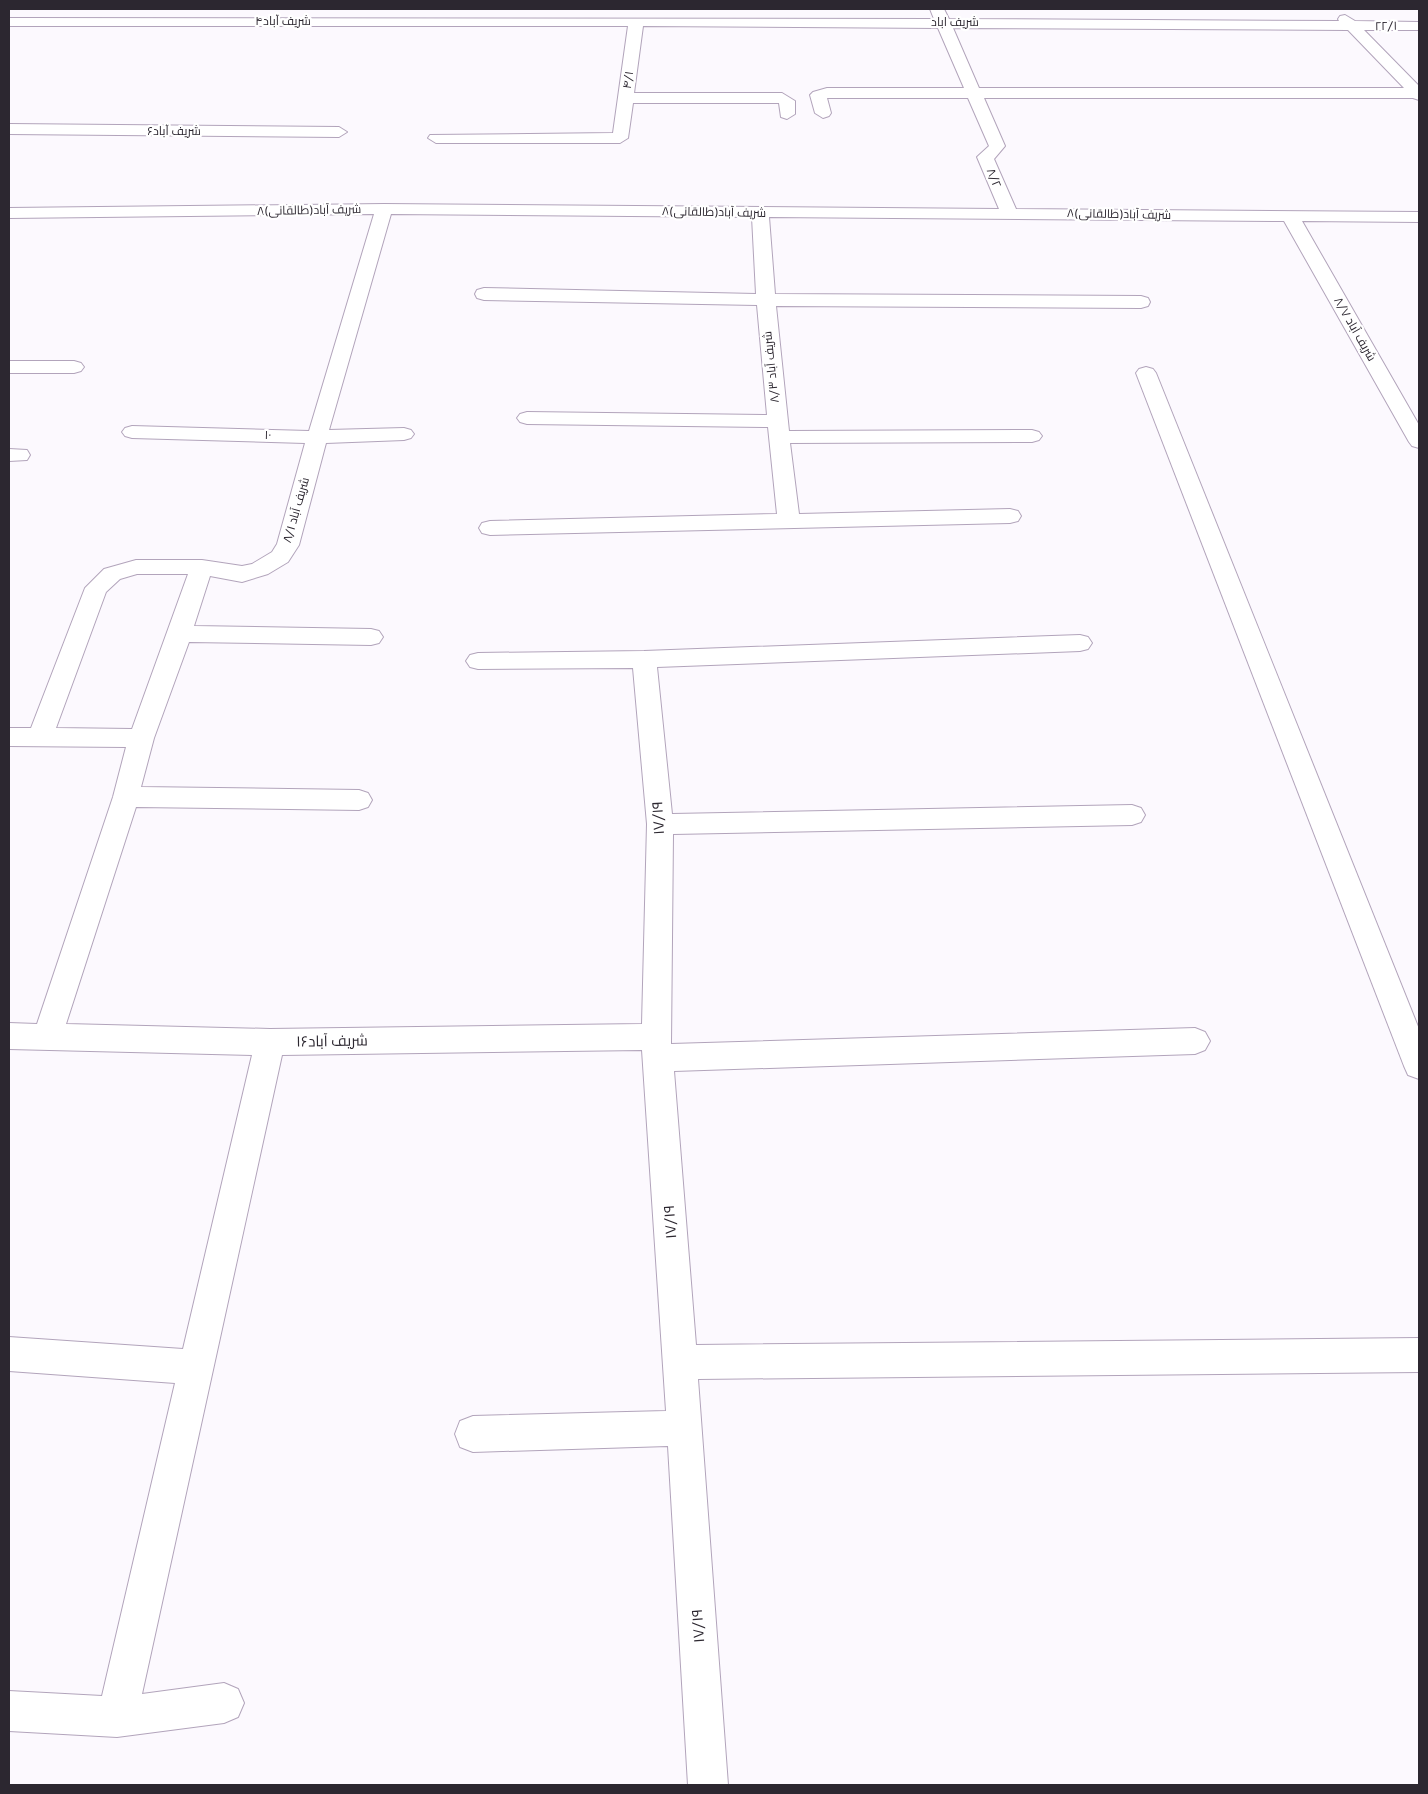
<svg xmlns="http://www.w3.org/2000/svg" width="1428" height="1794" viewBox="0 0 1428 1794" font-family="Overpass,Cairo,sans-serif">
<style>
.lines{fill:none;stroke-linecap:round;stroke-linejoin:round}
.street-casing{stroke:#b2a4bb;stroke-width:2}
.street{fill:#fff;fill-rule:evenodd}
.labels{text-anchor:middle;stroke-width:4.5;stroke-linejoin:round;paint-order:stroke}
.far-street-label{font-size:12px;fill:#2c2730;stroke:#fff}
.street-label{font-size:15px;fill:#2c2730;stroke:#fff}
</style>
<rect width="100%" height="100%" fill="#fcf9fe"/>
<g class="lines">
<defs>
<g id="street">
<path d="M 930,9 L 944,9 L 949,19 L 1339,21 L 1338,19 L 1340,16 L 1345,15 L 1355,21 L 1419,22 L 1419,30 L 1364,30 L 1419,86 L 1419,100 L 1413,98 L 984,98 L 1005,146 L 994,159 L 1016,209 L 1419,212 L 1419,222 L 1302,221 L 1419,425 L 1419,448 L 1412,446 L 1409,442 L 1284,221 L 769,217 L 775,294 L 1141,296 L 1148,298 L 1150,302 L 1148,306 L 1141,308 L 776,306 L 789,431 L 1032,430 L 1039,432 L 1042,436 L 1039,440 L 1032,442 L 790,443 L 799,514 L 1010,509 L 1018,511 L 1021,516 L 1018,521 L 1010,523 L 490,535 L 482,533 L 479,528 L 482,523 L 490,521 L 777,514 L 768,427 L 527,424 L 520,422 L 517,418 L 520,414 L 527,412 L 767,415 L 757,305 L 484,300 L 477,298 L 475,294 L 477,290 L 484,288 L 756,294 L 752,217 L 391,214 L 329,430 L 404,428 L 411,430 L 414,434 L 411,438 L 404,440 L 326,443 L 299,545 L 288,562 L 268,574 L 242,582 L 210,576 L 194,626 L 371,629 L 379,631 L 383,637 L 379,643 L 371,645 L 189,642 L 154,738 L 141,787 L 359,790 L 368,793 L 372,800 L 368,807 L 359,810 L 136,807 L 66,1024 L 270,1029 L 642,1024 L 647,824 L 633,668 L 478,669 L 470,667 L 466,661 L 470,655 L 478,653 L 644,651 L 1080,635 L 1088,637 L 1092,643 L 1088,649 L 1080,651 L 657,667 L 672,814 L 1132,805 L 1141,808 L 1145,815 L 1141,822 L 1132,825 L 673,834 L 671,1044 L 1195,1028 L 1205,1032 L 1210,1041 L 1205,1050 L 1195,1054 L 674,1071 L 696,1345 L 1419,1338 L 1419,1372 L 698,1379 L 728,1785 L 688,1785 L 668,1446 L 473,1452 L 460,1447 L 455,1434 L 460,1421 L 473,1416 L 666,1411 L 642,1050 L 282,1055 L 142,1694 L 224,1683 L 238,1689 L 244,1703 L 238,1717 L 224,1723 L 117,1737 L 9,1731 L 9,1691 L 102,1696 L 175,1383 L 9,1371 L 9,1337 L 183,1349 L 252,1055 L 9,1049 L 9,1023 L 37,1024 L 113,797 L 126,747 L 9,746 L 9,728 L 31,728 L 85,588 L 104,569 L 136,560 L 202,560 L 242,566 L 252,564 L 272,552 L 277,544 L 305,443 L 132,438 L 125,436 L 122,432 L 125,428 L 132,426 L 309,431 L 374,214 L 9,218 L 9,208 L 384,204 L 999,209 L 977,157 L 989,146 L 968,98 L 827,98 L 831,113 L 829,116 L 823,118 L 815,113 L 810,95 L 813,92 L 827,88 L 964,88 L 938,28 L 643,26 L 634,93 L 782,93 L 795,101 L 795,114 L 787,119 L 781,117 L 779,103 L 633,103 L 628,138 L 620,143 L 436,143 L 428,138 L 430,135 L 613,133 L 628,26 L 9,26 L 9,18 L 934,19 ZM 953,28 L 1348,30 L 1404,88 L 979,88 ZM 137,574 L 188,574 L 132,729 L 56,728 L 106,592 L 120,579 Z"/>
<polygon points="9,124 339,127 347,132 339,137 9,134"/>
<polygon points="9,361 74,361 81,363 84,367 81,371 74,373 9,373"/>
<polygon points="1146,367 1153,369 1156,373 1419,1029 1419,1079 1408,1075 1404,1066 1136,373 1139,369"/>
<polygon points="9,449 27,450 30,455 27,460 9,461"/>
</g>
</defs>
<!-- street casing -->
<use href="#street" class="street-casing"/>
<!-- street -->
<use href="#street" class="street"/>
</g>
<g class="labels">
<!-- far-street labels -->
<g class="far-street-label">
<text x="283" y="25">۴شریف آباد</text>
<text x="955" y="26">شریف اباد</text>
<text transform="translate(1386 26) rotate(-1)" y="4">۲۲/۱</text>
<text transform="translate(628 80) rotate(-82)" y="4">۴/۱</text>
<text x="174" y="135">شریف آباد۶</text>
<text transform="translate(994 178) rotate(68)" y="4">۸/۲</text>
<text transform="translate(309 210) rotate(-1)" y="4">۸شریف آباد(طالقانی)</text>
<text transform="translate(714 212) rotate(1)" y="4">۸شریف آباد(طالقانی)</text>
<text transform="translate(1119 214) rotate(1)" y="4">۸شریف آباد(طالقانی)</text>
<text transform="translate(1355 329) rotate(60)" y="4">شریف آباد ۸/۷</text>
<text transform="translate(771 367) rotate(-96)" y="4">شریف آباد ۸/۳</text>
<text transform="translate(268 435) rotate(1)" y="4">۱۰</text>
<text transform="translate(296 510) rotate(-74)" y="4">شریف آباد ۸/۱</text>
</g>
<!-- street labels -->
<g class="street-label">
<text transform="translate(658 818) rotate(-93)" y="5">۱۷/۱۹</text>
<text transform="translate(332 1041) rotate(-1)" y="5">شریف آباد۱۶</text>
<text transform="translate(670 1222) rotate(-94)" y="5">۱۷/۱۹</text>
<text transform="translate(698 1626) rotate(-94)" y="5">۱۷/۱۹</text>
</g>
</g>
<!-- border -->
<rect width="1428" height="1794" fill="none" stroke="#2c2730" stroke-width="20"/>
</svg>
